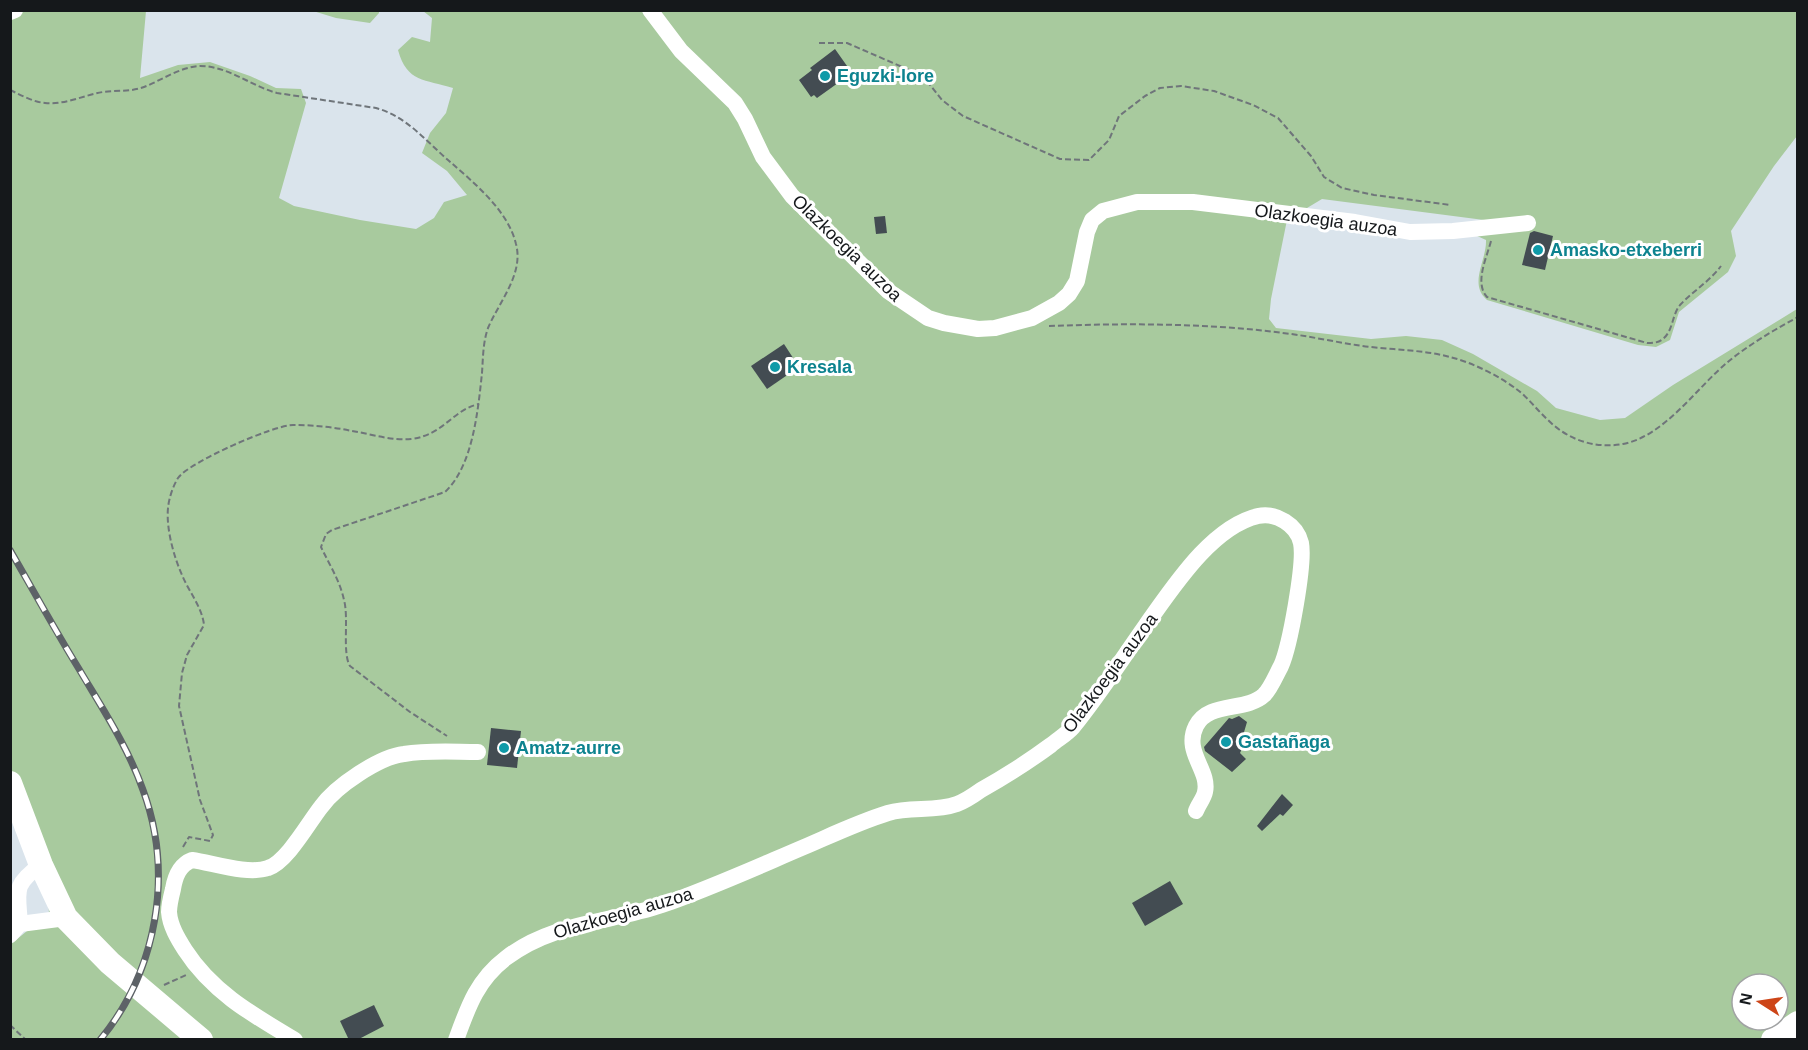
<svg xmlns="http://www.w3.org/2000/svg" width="1808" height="1050" viewBox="0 0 1808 1050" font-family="Arial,sans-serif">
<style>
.green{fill:#a8ca9e;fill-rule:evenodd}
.building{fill:#434c52}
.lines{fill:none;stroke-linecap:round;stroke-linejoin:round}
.path{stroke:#6f757a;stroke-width:2;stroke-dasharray:6 3;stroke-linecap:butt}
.street{stroke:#fff;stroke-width:16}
.secondary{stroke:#fff;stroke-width:24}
.rail-casing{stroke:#5d6267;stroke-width:7}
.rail{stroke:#fff;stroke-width:4.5;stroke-dasharray:14;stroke-linecap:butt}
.culture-dot{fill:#0f9aa8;stroke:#fff;stroke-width:2}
.labels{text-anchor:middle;stroke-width:6;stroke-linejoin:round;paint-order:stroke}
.culture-label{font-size:18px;font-weight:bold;fill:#0d838f;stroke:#fff;text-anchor:start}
.street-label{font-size:18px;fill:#15181b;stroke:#fff}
</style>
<rect width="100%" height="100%" fill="#dae4ec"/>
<!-- green -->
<g class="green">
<path d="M 11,11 L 146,11 L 140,78 L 178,65 L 210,62 L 250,76 L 276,88 L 301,89 L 306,103 L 279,198 L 294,206 L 360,220 L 416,229 L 434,218 L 444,202 L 467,195 L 447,171 L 422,153 L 430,133 L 446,113 L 453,88 C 425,79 407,83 398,50 L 412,37 L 430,42 L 432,18 L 423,11 L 1797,11 L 1797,136 L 1774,166 L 1731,231 L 1736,256 L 1728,272 L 1679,312 L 1670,340 L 1656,347 L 1638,345 L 1487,300 C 1468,284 1487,260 1486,240 L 1475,235 L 1484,220 L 1322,199 L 1287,220 L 1271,299 L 1269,319 L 1276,328 L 1371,339 L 1406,336 L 1442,340 L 1473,354 L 1537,391 L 1556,408 L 1600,420 L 1625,418 L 1673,385 L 1797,309 L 1797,1039 L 11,1039 L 11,944 L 27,931 L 43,926 L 49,914 L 48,896 L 11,797 ZM 1742,984 L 1778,984 L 1778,1020 L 1742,1020 Z"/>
<polygon points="379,11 379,13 370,23 336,18 313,11"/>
</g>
<!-- building -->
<g class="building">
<polygon points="835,49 852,73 817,98 814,95 811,97 799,80 812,70 810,68"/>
<polygon points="885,216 887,233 876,234 874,217"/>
<polygon points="1534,231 1553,236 1545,270 1522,265 1530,233"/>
<polygon points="784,344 799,367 767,389 751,366"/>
<polygon points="1239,716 1247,722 1242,739 1244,744 1240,753 1246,759 1232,772 1205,751 1204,747 1229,718 1232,719"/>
<polygon points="491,728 521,731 517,768 487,765"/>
<polygon points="1282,794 1293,805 1283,816 1280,814 1262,831 1257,826"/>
<polygon points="1170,881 1183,904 1145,926 1132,903"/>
<polygon points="374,1005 384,1026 357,1040 349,1040 340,1021"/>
</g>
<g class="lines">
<!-- path -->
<g class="path">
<polyline points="819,43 847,43 923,76 942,100 963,116 1060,159 1089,160 1109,140 1119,116 1145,96 1160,88 1181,86 1214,91 1253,105 1278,118 1311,156 1324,177 1342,188 1374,195 1451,205"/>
<path d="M 10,90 C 21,95 33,102 45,103 C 65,105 84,95 103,92 C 117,90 131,92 144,87 C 162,80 180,67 200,66 C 228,66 251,86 277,93 L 376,108 C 406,116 426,141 448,160 C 473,182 508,210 516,244 C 524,274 499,302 488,328 C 483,342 483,358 482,373 C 478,410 473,466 445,492 L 332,530 L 326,534 L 321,547 C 329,564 340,581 344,600 C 349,618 342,653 350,666 L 410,712 L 447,736"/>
<path d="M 1491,241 C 1487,257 1474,283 1487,297 L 1647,343 C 1653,343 1659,343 1664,338 C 1673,330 1672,315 1680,305 C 1693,291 1710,281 1721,266"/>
<path d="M 1049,326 C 1131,323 1216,323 1298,335 C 1317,338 1337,342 1356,345 C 1387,350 1420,349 1450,357 C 1474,363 1501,377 1519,391 C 1530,400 1538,411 1548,420 C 1568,440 1595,449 1623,444 C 1665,436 1697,387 1729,361 C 1750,344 1774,330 1798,317"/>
<path d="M 183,847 L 189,837 L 210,841 L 213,835 L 200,800 L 179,706 L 182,673 L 187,655 L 204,625 C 202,607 189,592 182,575 C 174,557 166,529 168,508 C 169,498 173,486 178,478 C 189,462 274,425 293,425 C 313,425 333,427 352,431 C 371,434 392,441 411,439 C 444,435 452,410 479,404"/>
<polyline points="164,985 186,975"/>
<polyline points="10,1025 26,1040"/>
</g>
<!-- street -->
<g class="street">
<polyline points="650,10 681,51 735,103 745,119 763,157 792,196 888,291 928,318 944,323 978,329 995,328 1032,318 1059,303 1069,294 1077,281 1087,232 1092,220 1103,211 1137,202 1193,202 1355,222 1410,232 1453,231 1528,223"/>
<polyline points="10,12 15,10"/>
<path d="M 20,924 C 18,892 12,885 41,865"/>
<polyline points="10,935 20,924 66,918"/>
<path d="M 295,1040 C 253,1015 212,992 185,950 C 178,939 170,926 169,912 C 169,905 171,897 173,889 C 175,877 179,865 192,860 C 213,863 248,875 268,868 C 287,862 309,822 321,807 C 336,786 379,757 404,754 C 428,750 454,752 478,752"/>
<path d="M 456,1040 C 468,1007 477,980 506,958 C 553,922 609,923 662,905 C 711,888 757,867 804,847 C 832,835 859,822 888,813 C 910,806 935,812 957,804 C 965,801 974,795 981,790 C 1006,776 1028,762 1051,745 C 1058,739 1067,734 1073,727 C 1099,695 1122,659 1146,625 C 1172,589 1211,527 1258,516 C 1276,512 1297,525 1301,543 C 1305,563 1290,646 1281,666 C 1276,675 1271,688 1264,695 C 1246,712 1208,701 1196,726 C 1183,752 1210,770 1205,792 C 1204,798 1198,805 1196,811"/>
</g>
<!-- secondary -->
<g class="secondary">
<polyline points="10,783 41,865 66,918 110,963 201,1040"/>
<polyline points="1773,1040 1798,1023"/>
</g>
<defs>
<path id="rail" d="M 10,550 C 33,590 55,630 79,669 C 102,708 128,747 143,790 C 174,874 157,971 100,1040"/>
</defs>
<!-- rail casing -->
<use href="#rail" class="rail-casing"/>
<!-- rail -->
<use href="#rail" class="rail"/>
</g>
<!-- markers -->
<g class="culture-dot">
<circle cx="825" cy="76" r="6"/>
<circle cx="1538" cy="250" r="6"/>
<circle cx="775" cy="367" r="6"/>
<circle cx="1226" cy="742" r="6"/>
<circle cx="504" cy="748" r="6"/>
</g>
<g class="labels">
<!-- culture labels -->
<g class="culture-label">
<text x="837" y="82">Eguzki-lore</text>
<text x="1550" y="256">Amasko-etxeberri</text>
<text x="787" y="373">Kresala</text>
<text x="1238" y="748">Gastañaga</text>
<text x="516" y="754">Amatz-aurre</text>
</g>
<!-- street labels -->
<g class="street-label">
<text transform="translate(1326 220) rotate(8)" y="6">Olazkoegia auzoa</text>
<text transform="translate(847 248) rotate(44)" y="6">Olazkoegia auzoa</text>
<text transform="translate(1110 673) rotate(-53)" y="6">Olazkoegia auzoa</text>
<text transform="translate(623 913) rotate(-16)" y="6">Olazkoegia auzoa</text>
</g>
</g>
<!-- border -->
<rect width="1808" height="1050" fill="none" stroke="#15181b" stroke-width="24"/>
<!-- north arrow -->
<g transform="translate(1760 1002) rotate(282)"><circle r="28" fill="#ffffff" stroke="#a1a3a4" stroke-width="1.5"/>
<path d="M0-4.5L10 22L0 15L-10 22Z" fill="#cd4518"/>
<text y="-9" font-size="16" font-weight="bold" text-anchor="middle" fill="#15181b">N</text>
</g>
</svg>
